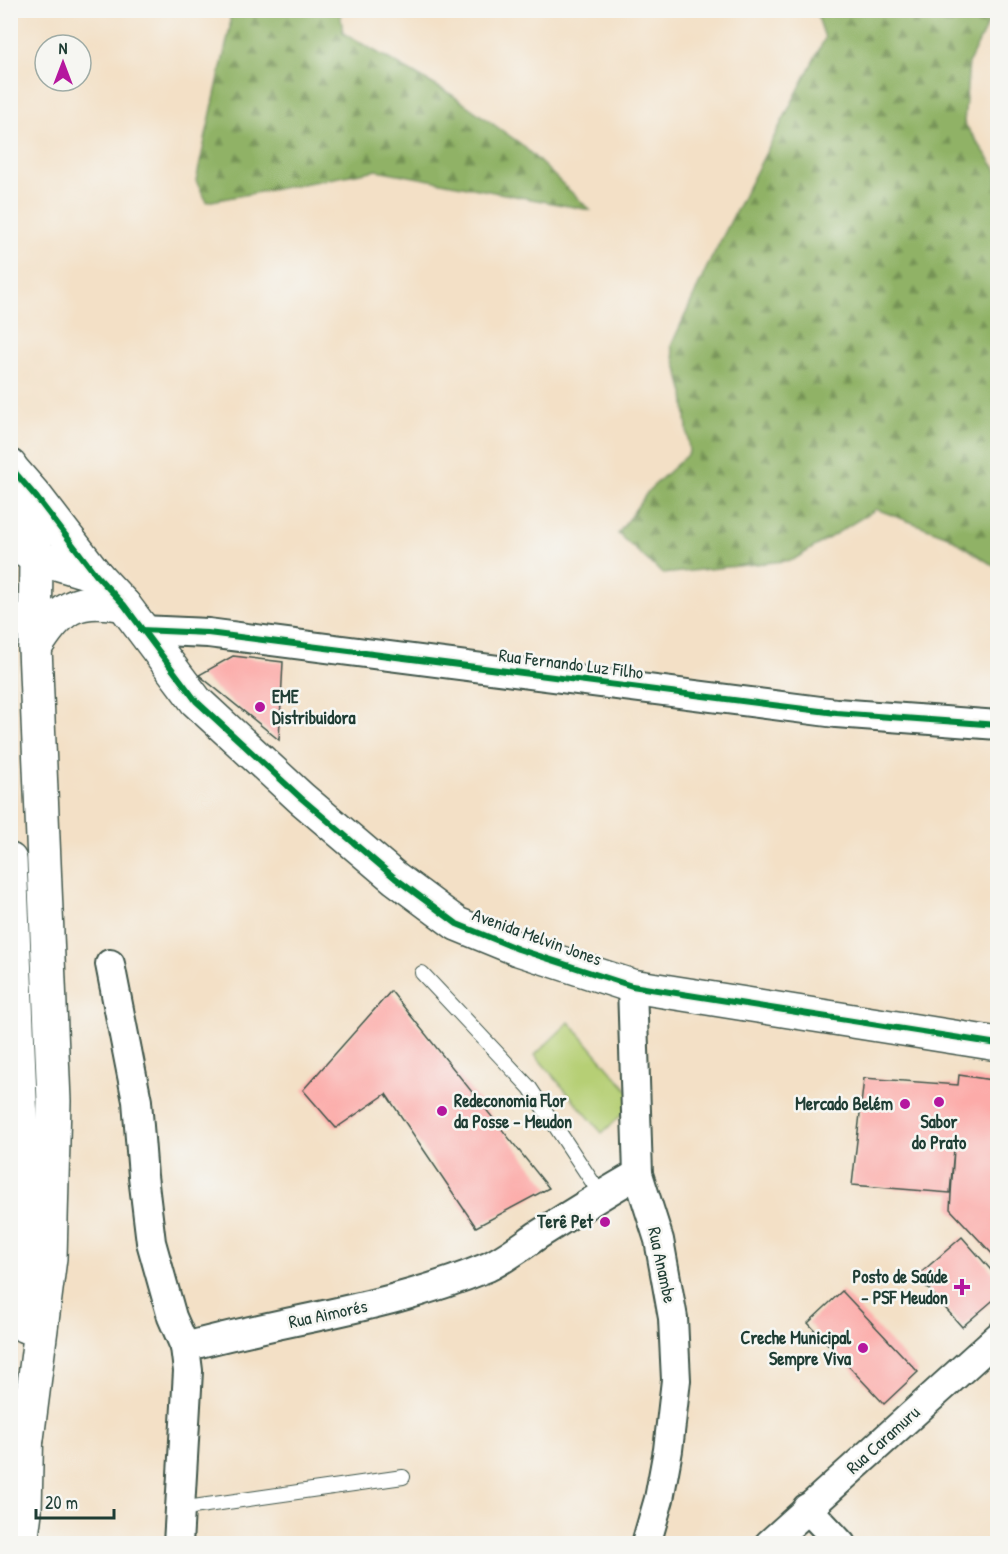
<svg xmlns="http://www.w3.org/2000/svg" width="1008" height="1554" viewBox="0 0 1008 1554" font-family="'Patrick Hand',sans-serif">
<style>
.green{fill:#b6cf75;stroke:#6a8654;stroke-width:1.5}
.forest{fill:url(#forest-firs);stroke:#58784d;stroke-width:1.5}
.building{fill:#fcaba9}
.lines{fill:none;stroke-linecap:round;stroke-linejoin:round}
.service-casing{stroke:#3f554a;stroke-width:16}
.minor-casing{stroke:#3f554a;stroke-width:32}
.tertiary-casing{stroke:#3f554a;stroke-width:36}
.secondary-casing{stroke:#3f554a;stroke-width:36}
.trunk-casing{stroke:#3f554a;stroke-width:36}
.service{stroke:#fff;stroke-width:14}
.minor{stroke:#fff;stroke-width:28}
.tertiary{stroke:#fff;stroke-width:33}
.secondary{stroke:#fff;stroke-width:33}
.trunk{stroke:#fff;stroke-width:33}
.cycleway-casing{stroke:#f6f6f2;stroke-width:10}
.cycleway{stroke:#00873e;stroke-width:6}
.poi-dot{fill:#b5179e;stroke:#f6f6f2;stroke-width:2}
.labels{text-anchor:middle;stroke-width:5;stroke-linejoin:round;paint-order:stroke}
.street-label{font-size:18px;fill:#1f3d34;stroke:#f6f6f2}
.poi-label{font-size:18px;font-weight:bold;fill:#1f3d34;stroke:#f6f6f2;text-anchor:end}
</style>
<defs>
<pattern id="forest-firs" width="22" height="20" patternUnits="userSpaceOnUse" patternTransform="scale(1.5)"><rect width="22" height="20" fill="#90b266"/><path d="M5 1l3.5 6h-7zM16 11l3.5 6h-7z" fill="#759255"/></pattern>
</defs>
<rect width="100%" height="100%" fill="#f6f6f2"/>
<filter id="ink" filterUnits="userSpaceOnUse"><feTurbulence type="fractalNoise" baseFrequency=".0167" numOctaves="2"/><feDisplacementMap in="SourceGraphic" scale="12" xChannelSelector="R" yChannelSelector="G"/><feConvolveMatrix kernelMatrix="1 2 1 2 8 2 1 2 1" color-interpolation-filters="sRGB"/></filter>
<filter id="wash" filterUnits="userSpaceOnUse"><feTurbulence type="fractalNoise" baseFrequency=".008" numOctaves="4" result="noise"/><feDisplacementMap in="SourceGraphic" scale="24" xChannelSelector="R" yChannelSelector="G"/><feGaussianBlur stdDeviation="1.35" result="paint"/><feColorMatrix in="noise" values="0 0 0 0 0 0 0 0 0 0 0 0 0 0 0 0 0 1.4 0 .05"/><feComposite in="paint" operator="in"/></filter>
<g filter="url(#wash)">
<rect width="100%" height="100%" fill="#f3e0c6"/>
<!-- green -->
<polygon class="green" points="569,1022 637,1101 602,1133 535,1055"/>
<!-- forest -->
<g class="forest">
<polygon points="230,11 340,11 343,33 452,95 521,144 590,210 377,170 207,202 196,181 230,27"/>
<polygon points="816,11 994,11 969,62 964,123 997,170 997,568 948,536 876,509 793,560 663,574 618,534 649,490 689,453 684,393 671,346 706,269 825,38"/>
</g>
<g id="blocks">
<!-- building -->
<g class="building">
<polygon points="233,656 283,662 279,740 199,675"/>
<polygon points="391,991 549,1188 476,1227 386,1094 336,1128 303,1090"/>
<polygon points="959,1075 998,1081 998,1260 950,1209 954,1149 950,1193 852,1185 864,1078 958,1085"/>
<polygon points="962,1237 998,1278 998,1296 962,1327 917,1276"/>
<polygon points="842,1291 918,1372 884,1404 808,1323"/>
</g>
</g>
</g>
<g filter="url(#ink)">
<use href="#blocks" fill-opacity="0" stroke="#3f554a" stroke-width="1.5"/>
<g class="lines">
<defs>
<g id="service">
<polyline points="422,973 530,1088 601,1195"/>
<polyline points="179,1509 403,1477"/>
</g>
<g id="minor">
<polyline points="141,630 208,633 836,713 998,725"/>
<polyline points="110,964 137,1101 143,1176 151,1242 172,1317 185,1347"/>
<polyline points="632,986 638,1174 659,1240 673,1318 676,1380 668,1450 659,1499 646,1544"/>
<polyline points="807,1508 841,1544"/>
<path d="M 178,1544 L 188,1371 L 185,1347 C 286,1319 391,1308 488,1267 C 505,1259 522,1246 538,1235 C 571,1214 604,1193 638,1174"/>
<polyline points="769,1544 998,1337"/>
</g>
<g id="tertiary">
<polyline points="11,468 37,498 96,575 124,605 196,701 301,798 395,878 457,924 518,949 632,986 998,1044"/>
<polyline points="10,543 36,557 96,575"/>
<path d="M 35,648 C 60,608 75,596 124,605"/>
</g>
<polyline id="secondary" points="10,466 10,486"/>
<g id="trunk">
<polyline points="10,495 30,525 35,539 36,557 35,648 54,1101 50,1258 27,1439"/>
<polyline points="10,860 21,1122 25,1326"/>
<polyline points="21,1544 25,1512 27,1417"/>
</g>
</defs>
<!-- service casing -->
<use href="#service" class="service-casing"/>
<!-- minor casing -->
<use href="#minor" class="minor-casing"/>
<!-- tertiary casing -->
<use href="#tertiary" class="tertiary-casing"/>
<!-- secondary casing -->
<use href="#secondary" class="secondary-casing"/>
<!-- trunk casing -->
<use href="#trunk" class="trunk-casing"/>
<!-- service -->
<use href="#service" class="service"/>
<!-- minor -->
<use href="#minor" class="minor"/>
<!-- tertiary -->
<use href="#tertiary" class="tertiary"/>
<!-- secondary -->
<use href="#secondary" class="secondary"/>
<!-- trunk -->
<use href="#trunk" class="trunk"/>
<defs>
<g id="cycleway">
<polyline points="11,468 37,498 96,575 124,605 196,701 301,798 395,878 457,924 518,949 632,986 998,1044"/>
<polyline points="141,630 208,633 836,713 998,725"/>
</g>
</defs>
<!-- cycleway casing -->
<use href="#cycleway" class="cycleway-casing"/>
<!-- cycleway -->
<use href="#cycleway" class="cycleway"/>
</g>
</g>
<!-- markers -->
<g class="poi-dot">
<circle cx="260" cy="707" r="6"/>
<circle cx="939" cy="1102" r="6"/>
<circle cx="905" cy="1104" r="6"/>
<circle cx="442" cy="1111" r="6"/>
<circle cx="605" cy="1222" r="6"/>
<path d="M959 1278h6v6h6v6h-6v6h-6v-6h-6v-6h6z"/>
<circle cx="863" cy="1348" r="6"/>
</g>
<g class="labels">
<!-- street labels -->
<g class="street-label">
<text transform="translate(571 664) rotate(7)" y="6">Rua Fernando Luz Filho</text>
<text transform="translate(537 937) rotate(20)" y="6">Avenida Melvin Jones</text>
<text transform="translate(662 1265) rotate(78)" y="6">Rua Anambe</text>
<text transform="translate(328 1314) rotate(-12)" y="6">Rua Aimorés</text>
<text transform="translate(883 1440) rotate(-42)" y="6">Rua Caramuru</text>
</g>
<!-- poi labels -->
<g class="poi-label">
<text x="272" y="703" text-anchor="start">EME<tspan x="272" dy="21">Distribuidora</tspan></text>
<text x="454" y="1107" text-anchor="start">Redeconomia Flor<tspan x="454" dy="21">da Posse - Meudon</tspan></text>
<text x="893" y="1110">Mercado Belém</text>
<text x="939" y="1128" text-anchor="middle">Sabor<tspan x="939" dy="21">do Prato</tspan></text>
<text x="593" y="1228">Terê Pet</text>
<text x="948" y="1283">Posto de Saúde<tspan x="948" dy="21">- PSF Meudon</tspan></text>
<text x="851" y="1344">Creche Municipal<tspan x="851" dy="21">Sempre Viva</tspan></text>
</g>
</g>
<!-- margin -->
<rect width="1008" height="1554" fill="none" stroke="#f6f6f2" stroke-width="36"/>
<!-- north arrow -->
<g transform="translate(63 63)"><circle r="28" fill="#f6f6f2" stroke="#a0aca6" stroke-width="1.5"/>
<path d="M0-4.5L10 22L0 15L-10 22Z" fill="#b5179e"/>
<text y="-9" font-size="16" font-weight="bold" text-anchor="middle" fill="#1f3d34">N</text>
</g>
<!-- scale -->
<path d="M36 1509v9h78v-9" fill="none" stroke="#1f3d34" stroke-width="3"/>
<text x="45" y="1509" font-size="18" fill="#1f3d34" stroke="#f6f6f2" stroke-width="4.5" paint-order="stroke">20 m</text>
</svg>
